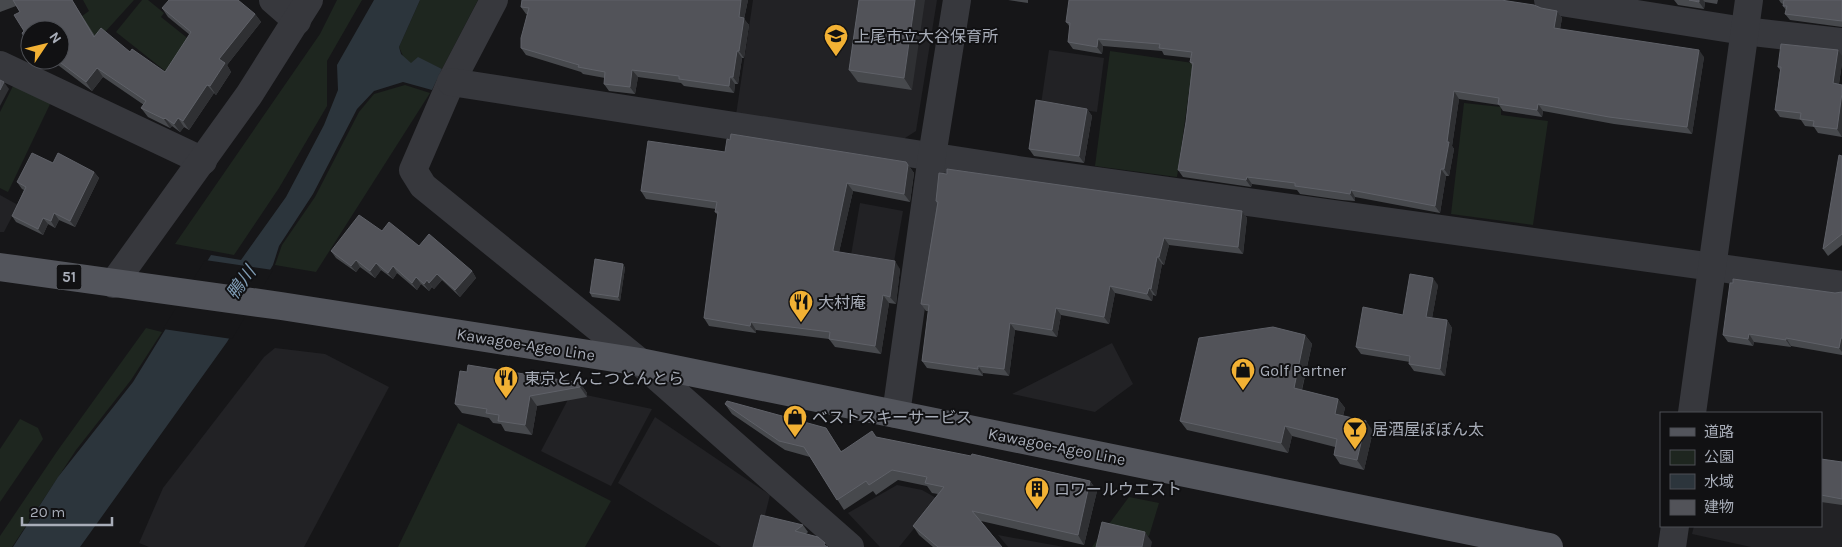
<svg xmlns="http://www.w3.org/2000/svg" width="1842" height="547" viewBox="0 0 1842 547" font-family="Karla,'Noto Sans JP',sans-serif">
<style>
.built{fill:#222225}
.green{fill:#1e261f}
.water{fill:#2c353c}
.pier{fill:#161618}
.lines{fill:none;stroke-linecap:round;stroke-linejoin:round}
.minor{stroke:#37383d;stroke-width:28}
.major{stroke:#53555c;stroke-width:28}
.wall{fill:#47494d}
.shaded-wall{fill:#2f3033}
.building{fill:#525359;stroke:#5f6168}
.labels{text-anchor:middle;stroke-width:4;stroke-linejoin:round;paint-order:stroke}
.shield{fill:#111113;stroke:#7b7e86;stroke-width:1}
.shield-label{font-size:15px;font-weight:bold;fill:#a8adb8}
.poi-label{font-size:16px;fill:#a8adb8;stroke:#111113;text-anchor:start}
.street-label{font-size:16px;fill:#a8adb8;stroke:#111113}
.water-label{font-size:18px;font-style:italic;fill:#7f9bb3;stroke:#111113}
</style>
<rect width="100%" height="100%" fill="#161618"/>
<!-- built -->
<g class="built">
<polygon points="753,0 937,0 916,131 902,140 736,115"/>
<polygon points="1049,50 1104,58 1097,112 1041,104"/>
<polygon points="0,195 18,205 4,232 0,232"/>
<polygon points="860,203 903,211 894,262 851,255"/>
<polygon points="1112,343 1133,384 1095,412 1012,394"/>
<polygon points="275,348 325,354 389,387 304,547 149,547 139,543 163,488 264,357"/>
<polygon points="572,392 652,409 611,486 541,451"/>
<polygon points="655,417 770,495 757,547 721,547 618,483"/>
<polygon points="1821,464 1842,467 1842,547 1751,547 1692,534 1694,526 1821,526"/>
<polygon points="897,485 922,490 938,499 899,547 880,547 848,513"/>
<polygon points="998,535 1064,547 1008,547"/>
</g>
<!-- green -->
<g class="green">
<polygon points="83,0 134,0 95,43 78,19 89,11"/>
<polygon points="142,0 148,0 164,13 161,17 201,49 169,74 116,32"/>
<polygon points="337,0 362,0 327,61 327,106 279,188 234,255 175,244 320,34"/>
<polygon points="420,0 478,0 442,69 418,58 411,64 404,58 399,47"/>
<polygon points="1110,51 1193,63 1177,177 1095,166"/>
<polygon points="14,84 51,102 8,192 0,188 0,112"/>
<polygon points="405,85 430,93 316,272 275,265 282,245 315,197 359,112 374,94"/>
<polygon points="1464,103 1501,107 1501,115 1548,121 1533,225 1451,214"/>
<polygon points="146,328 162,332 131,380 76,450 12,547 0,547 0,536 58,450"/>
<polygon points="20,419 38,428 43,439 0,502 0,449"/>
<polygon points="458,423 611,501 585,547 398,547"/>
<polygon points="1129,497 1159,503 1149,536 1109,529 1104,547 1092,547"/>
</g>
<!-- water -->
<polygon class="water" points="374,0 420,0 399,47 401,54 411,63 418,57 442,69 432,90 403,82 374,91 357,109 313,194 279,246 273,265 227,342 80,547 13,547 58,477 133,382 211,255 241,260 286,197 324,125 338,90 337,65"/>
<!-- pier -->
<polygon class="pier" points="205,260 273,270 232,339 163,329"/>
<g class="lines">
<!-- minor -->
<g class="minor">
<polyline points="273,0 297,21"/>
<polyline points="494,0 451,82 413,170 423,186 640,362 850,547"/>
<polyline points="1548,0 1744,31 1842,42"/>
<polyline points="0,65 203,161"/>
<polyline points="451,82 1018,170 1842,285"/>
<polyline points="113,284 249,95 309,0"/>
<polyline points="1692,413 1749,0"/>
<polyline points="896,414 932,156 957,0"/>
<polyline points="1672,547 1675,526"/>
</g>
<!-- major -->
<polyline class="major" points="0,267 281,306 640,362 1549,547"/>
</g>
<!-- wall -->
<g class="wall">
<polygon points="0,0 72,0 95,36 130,52 165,72 190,35 168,17 162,8 255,14 261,22 227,65 231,72 216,95 214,93 189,130 184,127 180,132 172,126 170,128 148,117 141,108 144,105 103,77 92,91 54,62 44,67 39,60 60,60 24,31 20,12 16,6 0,12"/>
<polygon points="522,0 748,0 744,19 749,25 744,58 742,58 738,84 735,84 734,93 684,86 681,83 638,77 635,94 609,91 604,84 605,78 583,74 581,72 526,55 521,48 527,14 526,14 521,7"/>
<polygon points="859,0 912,90 858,82 849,70"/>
<polygon points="1008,0 1028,0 1028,3"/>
<polygon points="1674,0 1718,0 1717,4 1705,2 1704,9 1678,5"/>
<polygon points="1779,0 1842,0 1842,27 1790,20 1785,14 1786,10 1783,6 1783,4 1781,3"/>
<polygon points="1541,8 1557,11 1562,18 1560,29 1704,57 1692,134 1614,124 1543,111 1542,117 1503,111 1499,105 1459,99 1452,146 1454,149 1449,176 1446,176 1440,213 1355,197 1355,201 1342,200 1300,194 1297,190 1252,184 1251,187 1183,177 1178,170 1186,122 1192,65 1190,62 1191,58 1164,55 1162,51 1103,46 1102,54 1073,49 1068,42 1070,27 1066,22"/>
<polygon points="1842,56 1842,63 1839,84 1842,137 1818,133 1814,127 1805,126 1801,120 1780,117 1775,110 1780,70 1778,67"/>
<polygon points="1087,109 1092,116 1084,163 1034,156 1029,149"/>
<polygon points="725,152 906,162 914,173 910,202 853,191 839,252 900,269 896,304 889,303 881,354 835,347 829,339 756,330 756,333 709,326 704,318 718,215 715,212 716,209 646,199 641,191"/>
<polygon points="1842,156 1842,245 1828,256 1823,249"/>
<polygon points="53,163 94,172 99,178 75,227 59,220 55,228 48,224 43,235 16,222 12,216 24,190 22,189 17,182"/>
<polygon points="936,201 1242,211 1247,218 1243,254 1169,245 1164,265 1162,264 1156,296 1153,295 1152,301 1115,293 1109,324 1061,315 1057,337 1015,330 1009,376 983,373 983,376 927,368 922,361 929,311 926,311 921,304 937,204"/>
<polygon points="382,231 419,246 472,271 476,278 460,297 442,280 434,289 432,287 429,291 421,284 417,290 397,273 393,279 381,270 375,278 360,267 356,272 336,258 331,251"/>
<polygon points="623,264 625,268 620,301 592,297 590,293"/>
<polygon points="1438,285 1432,318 1447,320 1452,328 1445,376 1414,371 1409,364 1410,362 1361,354 1356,347 1403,315"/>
<polygon points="1842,292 1842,355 1791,346 1791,347 1754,342 1753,346 1728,342 1723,335 1835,293"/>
<polygon points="1305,335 1312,344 1302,390 1338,399 1345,408 1343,416 1373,431 1364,470 1340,464 1334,455 1335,447 1292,436 1288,453 1187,430 1180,421"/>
<polygon points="467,372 580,383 587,393 587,397 537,406 532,435 505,431 501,424 493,423 489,418 462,413 455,404"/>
<polygon points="725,404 826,428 841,451 876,437 1090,481 1097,491 1084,545 981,521 1002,547 933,547 919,535 913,526 938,494 932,493 927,486 898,480 876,495 873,491 844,510 810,457 785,450 732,414"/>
<polygon points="1821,459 1842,462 1842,505 1821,502"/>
<polygon points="803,525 808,532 806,534 753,547"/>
</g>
<!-- shaded-wall -->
<g class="shaded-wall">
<polygon points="741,0 748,0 744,19 749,25 744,58 739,51 739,17"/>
<polygon points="915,0 925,0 912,90 904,78"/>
<polygon points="1699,0 1703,0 1705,2 1704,9 1699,2"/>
<polygon points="1557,11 1562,18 1559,35 1554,28"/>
<polygon points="255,14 261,22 227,65 231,72 216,95 210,86 219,59"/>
<polygon points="1098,39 1103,46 1102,54 1097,47"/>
<polygon points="1699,50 1704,57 1692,134 1687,127"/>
<polygon points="1838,50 1842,56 1842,63 1838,90 1833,83"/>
<polygon points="737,51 742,58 738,84 733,77"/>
<polygon points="97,68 103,77 92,91 86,82"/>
<polygon points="632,70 638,77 635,94 630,87"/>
<polygon points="730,77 735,84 734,93 729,86"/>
<polygon points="4,82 9,89 0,106 0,90"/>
<polygon points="207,85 214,93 189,130 183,121"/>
<polygon points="1454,91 1459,99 1452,146 1454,149 1449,176 1444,169 1447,142"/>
<polygon points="1842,93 1842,137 1837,129"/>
<polygon points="1538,104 1543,111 1542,117 1537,110"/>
<polygon points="1087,109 1092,116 1084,163 1079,156"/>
<polygon points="165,118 172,126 170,128 164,119"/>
<polygon points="178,118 184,127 180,132 174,124"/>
<polygon points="906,162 914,173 910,202 904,194"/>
<polygon points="1441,169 1446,176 1440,213 1435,206"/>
<polygon points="94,172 99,178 75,227 70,221"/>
<polygon points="1247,177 1252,184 1251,187 1246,180"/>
<polygon points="847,183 853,191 838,257 833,250"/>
<polygon points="1351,190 1355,197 1355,201 1350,194"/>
<polygon points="1242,211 1247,218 1243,254 1238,247"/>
<polygon points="54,213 59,220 55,228 51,221"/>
<polygon points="43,218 48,224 43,235 38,229"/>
<polygon points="1164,238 1169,245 1164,265 1159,257"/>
<polygon points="1157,257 1162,264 1156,296 1151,289"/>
<polygon points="356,260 360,267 356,272 351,266"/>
<polygon points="895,261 900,269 896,304 890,297"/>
<polygon points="376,263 381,270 375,278 370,271"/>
<polygon points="623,264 625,268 620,301 618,297"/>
<polygon points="393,266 397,273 393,279 388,273"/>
<polygon points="472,271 476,278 460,297 455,290"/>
<polygon points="437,274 442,280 434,289 429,283"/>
<polygon points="416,277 421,284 417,290 412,283"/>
<polygon points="1433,278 1438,285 1431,324 1426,317"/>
<polygon points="427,280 432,287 429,291 424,284"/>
<polygon points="1110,286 1115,293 1109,324 1104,317"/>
<polygon points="1149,288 1153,295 1152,301 1147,294"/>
<polygon points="883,295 889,303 881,354 875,346"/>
<polygon points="1056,308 1061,315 1057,337 1052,330"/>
<polygon points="1447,320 1452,328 1445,376 1440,369"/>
<polygon points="751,322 756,330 756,333 750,326"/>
<polygon points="1010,323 1015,330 1009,376 1004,369"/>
<polygon points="1749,334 1754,342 1753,346 1748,339"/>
<polygon points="1305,335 1312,344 1300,397 1294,388"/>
<polygon points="1786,338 1791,346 1791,347 1786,340"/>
<polygon points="1841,338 1842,339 1842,352 1839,348"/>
<polygon points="978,366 983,373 983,376 978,369"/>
<polygon points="580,383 587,393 587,397 580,387"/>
<polygon points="530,396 537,406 532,435 525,425"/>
<polygon points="1338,399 1345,408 1341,423 1335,414"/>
<polygon points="1366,421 1373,431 1364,470 1357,460"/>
<polygon points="1285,426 1292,436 1288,453 1281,443"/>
<polygon points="1090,481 1097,491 1084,545 1078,535"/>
<polygon points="1145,532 1152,542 1151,547 1142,547"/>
</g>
<!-- building -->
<g class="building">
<polygon points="13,0 72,0 94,37 101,28 130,52 132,49 165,72 191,32 162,8 169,0 238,0 255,14 219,59 225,63 210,86 207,85 183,121 178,118 174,124 165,118 164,119 141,108 146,101 97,68 86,82 57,60 60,60 60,30 30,30 30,46 22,33 24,31 14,15 20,12"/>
<polygon points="522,0 741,0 739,17 744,18 739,51 737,51 733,77 730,77 729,86 679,79 679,76 632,70 630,87 604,84 605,72 578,67 579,65 521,48 521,38 529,8 521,7"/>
<polygon points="859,0 915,0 904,78 849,70"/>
<polygon points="1069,0 1501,0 1534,5 1541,8 1557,11 1554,28 1699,50 1687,127 1609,117 1538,104 1537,110 1498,104 1499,98 1454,91 1447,142 1449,142 1444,169 1441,169 1435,206 1351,190 1350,194 1338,192 1295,186 1295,183 1247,177 1246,180 1178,170 1186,122 1193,63 1190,62 1192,52 1159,48 1160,44 1098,39 1097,47 1068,42 1070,23 1066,22"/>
<polygon points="1689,0 1699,0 1699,2"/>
<polygon points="1784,0 1842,0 1842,21 1785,14 1787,6 1783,6"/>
<polygon points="1781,44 1838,50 1833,83 1842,85 1842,93 1837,129 1813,126 1814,121 1800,119 1801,113 1775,110 1781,67 1778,67"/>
<polygon points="0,80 4,82 0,90"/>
<polygon points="1036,100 1087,109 1079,156 1029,149"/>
<polygon points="731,134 906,162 908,165 904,194 847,183 833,250 833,251 895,261 890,297 883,295 875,346 829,339 830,332 751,322 750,326 704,318 718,212 715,212 717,202 641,191 648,141 725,152 727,139 730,140"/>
<polygon points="32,153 53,163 58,153 94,172 70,221 54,213 51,221 43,218 38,229 12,216 26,187 17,182"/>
<polygon points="1839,155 1842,156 1842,234 1823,249"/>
<polygon points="947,169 1242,211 1238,247 1164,238 1159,257 1157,257 1151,289 1149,288 1147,294 1110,286 1104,317 1056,308 1052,330 1010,323 1004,369 978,366 978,369 922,361 929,305 921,304 938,202 936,201 939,173 947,174"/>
<polygon points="359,215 382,231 389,222 419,246 429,234 472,271 455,290 437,274 429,283 427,280 424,284 416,277 412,283 393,266 388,273 376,263 370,271 356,260 351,266 331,251"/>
<polygon points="595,259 623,264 618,297 590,293"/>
<polygon points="1410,274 1433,278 1426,317 1447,320 1440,369 1409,364 1410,356 1356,347 1363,307 1403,315"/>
<polygon points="1733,279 1835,293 1842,292 1842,338 1841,338 1839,348 1786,338 1786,340 1749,334 1748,339 1723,335 1730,283 1733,283"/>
<polygon points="1273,327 1305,335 1294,388 1338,399 1335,414 1366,421 1357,460 1334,455 1337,439 1285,426 1281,443 1180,421 1199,338"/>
<polygon points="468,365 580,383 580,387 530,396 525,425 498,421 499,415 486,413 487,409 455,404 460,371 467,372"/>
<polygon points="727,401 826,428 841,452 872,431 876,437 971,456 972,454 1090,481 1078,535 972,511 1002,547 938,547 913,526 944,487 925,483 927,477 892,470 869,485 866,481 837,500 804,447 779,441 725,404"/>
<polygon points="1821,459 1842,462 1842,499 1821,495"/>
<polygon points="761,515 803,525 795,531 818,537 825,543 824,545 828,547 753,547"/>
<polygon points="1102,522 1145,532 1142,547 1096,547"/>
</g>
<!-- icons -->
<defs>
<symbol id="school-pin" viewBox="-11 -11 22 30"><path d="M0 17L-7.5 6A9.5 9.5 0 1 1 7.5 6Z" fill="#f2b134" stroke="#111113"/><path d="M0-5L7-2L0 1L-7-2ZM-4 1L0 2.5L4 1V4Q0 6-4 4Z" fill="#111"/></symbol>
<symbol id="restaurant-pin" viewBox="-11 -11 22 30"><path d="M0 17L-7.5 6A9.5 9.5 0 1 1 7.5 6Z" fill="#f2b134" stroke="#111113"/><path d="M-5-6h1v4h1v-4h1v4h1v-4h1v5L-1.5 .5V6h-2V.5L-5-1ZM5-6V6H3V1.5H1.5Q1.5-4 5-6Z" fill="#111"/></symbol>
<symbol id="shop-pin" viewBox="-11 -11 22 30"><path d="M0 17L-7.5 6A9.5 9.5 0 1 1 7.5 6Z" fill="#f2b134" stroke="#111113"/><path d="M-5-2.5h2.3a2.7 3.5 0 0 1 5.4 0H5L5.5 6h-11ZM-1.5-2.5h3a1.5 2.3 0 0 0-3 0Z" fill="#111"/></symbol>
<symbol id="bar-pin" viewBox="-11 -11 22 30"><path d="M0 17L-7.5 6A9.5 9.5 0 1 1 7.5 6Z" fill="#f2b134" stroke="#111113"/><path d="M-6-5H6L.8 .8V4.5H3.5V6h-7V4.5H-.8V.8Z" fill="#111"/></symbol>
<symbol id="building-pin" viewBox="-11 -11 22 30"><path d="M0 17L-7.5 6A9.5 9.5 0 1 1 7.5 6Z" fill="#f2b134" stroke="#111113"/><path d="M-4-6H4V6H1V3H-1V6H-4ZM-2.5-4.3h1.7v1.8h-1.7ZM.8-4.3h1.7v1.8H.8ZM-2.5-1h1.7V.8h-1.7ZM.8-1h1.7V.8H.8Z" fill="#111"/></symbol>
</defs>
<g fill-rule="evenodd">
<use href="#school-pin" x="822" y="22" width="28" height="38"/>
<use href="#restaurant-pin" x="787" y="288" width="28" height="38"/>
<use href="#shop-pin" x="1229" y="356" width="28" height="38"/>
<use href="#restaurant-pin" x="492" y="364" width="28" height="38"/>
<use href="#shop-pin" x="781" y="403" width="28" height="38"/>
<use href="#bar-pin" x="1341" y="415" width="28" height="38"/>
<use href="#building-pin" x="1023" y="475" width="28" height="38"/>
</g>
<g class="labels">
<!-- shield labels -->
<rect class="shield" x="56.5" y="264.5" width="25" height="25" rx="4"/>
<g class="shield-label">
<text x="69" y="282">51</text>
</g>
<!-- poi labels -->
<g class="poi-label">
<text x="854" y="42">上尾市立大谷保育所</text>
<text x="818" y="308">大村庵</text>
<text x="1260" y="376">Golf Partner</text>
<text x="524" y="384">東京とんこつとんとら</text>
<text x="812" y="423">ベストスキーサービス</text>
<text x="1372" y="435">居酒屋ぽぽん太</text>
<text x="1054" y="495">ロワールウエスト</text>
</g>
<!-- street labels -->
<g class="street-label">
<text transform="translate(526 344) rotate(9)" y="6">Kawagoe-Ageo Line</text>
<text transform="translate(1057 446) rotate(11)" y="6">Kawagoe-Ageo Line</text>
</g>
<!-- water labels -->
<g class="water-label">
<text transform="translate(241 283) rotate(-54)" y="6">鴨川</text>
</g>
</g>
<!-- legend -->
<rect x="1660" y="412" width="162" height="115" fill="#111113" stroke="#4d4f55"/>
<rect x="1670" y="428" width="25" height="8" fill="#53555c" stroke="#4d4f55"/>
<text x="1704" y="437" font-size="15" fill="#a8adb8">道路</text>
<rect x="1670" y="450" width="25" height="15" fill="#1e261f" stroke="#4d4f55"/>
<text x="1704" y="462" font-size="15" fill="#a8adb8">公園</text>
<rect x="1670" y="474" width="25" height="15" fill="#2c353c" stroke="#4d4f55"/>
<text x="1704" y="487" font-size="15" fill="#a8adb8">水域</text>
<rect x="1670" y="500" width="25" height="15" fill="#525359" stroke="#4d4f55"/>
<text x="1704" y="512" font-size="15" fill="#a8adb8">建物</text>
<!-- north arrow -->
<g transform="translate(45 45) rotate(55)"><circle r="24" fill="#111113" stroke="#4d4f55"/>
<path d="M0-4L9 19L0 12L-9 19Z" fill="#f2b134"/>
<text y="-8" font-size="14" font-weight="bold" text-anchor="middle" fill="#a8adb8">N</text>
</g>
<!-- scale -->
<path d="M22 517v8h90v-8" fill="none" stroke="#a8adb8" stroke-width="2.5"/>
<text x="30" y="517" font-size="15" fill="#a8adb8" stroke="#111113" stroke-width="4" paint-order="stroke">20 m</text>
</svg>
